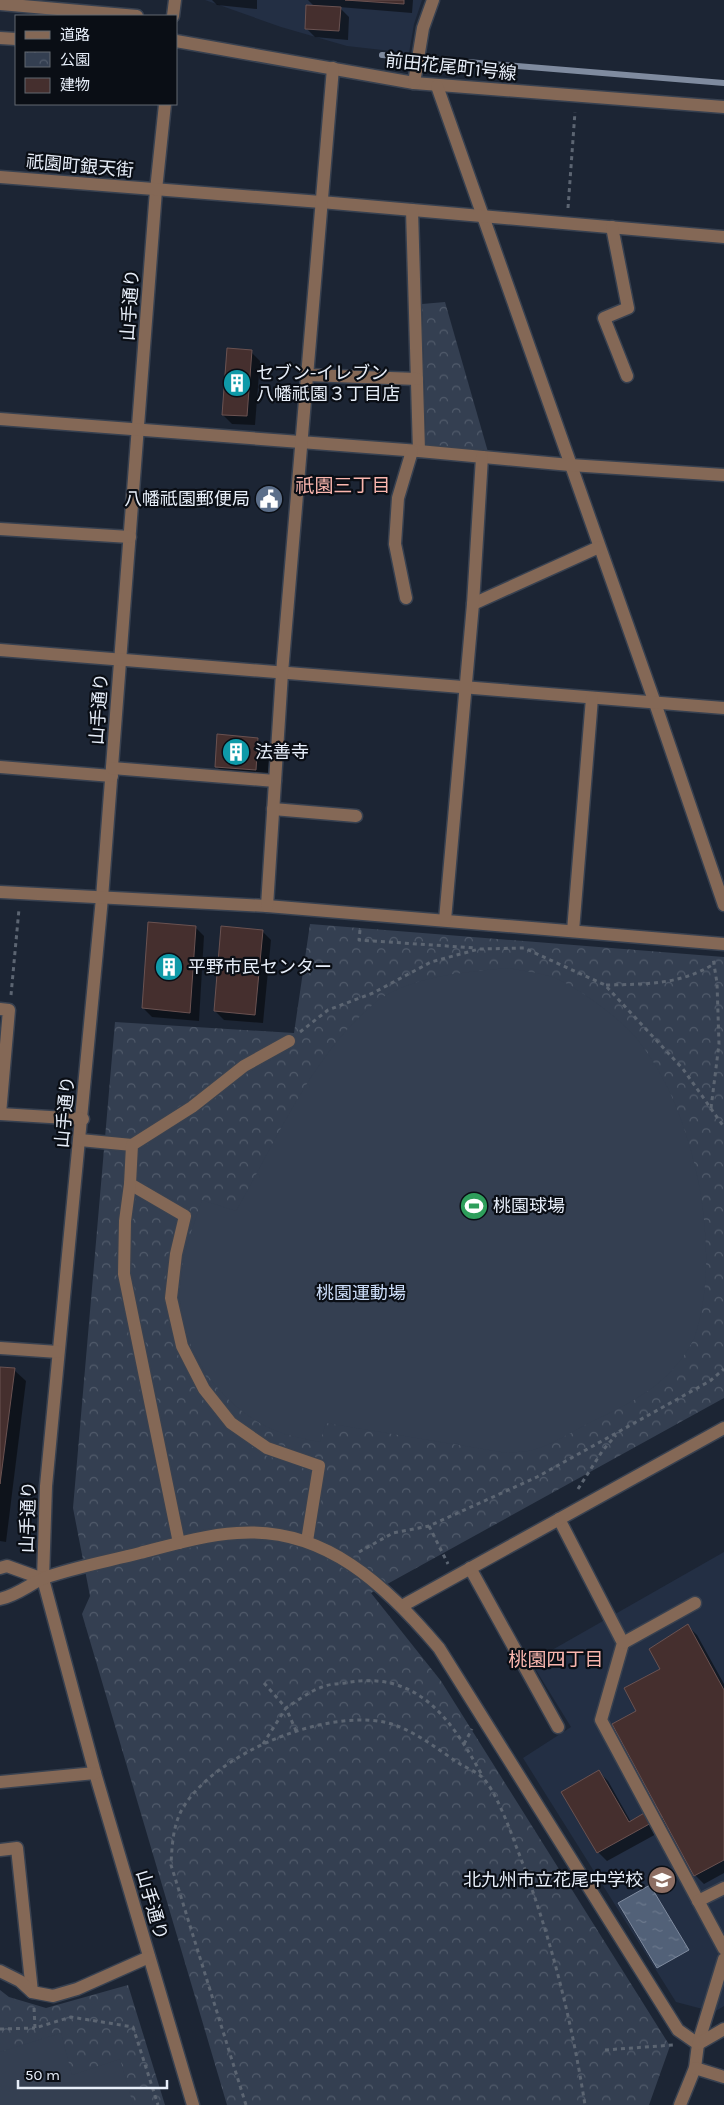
<svg xmlns="http://www.w3.org/2000/svg" width="724" height="2105" viewBox="0 0 724 2105" font-family="Karla,'Noto Sans JP',sans-serif">
<style>
.built{fill:#232f44}
.park{fill:url(#park-crowns)}
.garden{fill:#343f51}
.water{fill:url(#water-ripples);stroke:#7f8b9f}
.shadow{fill:#0007}
.lines{fill:none;stroke-linecap:round;stroke-linejoin:round}
.stream{stroke:#7f8b9f;stroke-width:6}
.building{fill:#452f2e;stroke:#6a5251}
.minor-casing{stroke:#384150;stroke-width:15}
.path{stroke:#5c6572;stroke-width:3;stroke-dasharray:4 4;stroke-linecap:butt}
.minor{stroke:#846856;stroke-width:12}
.labels{text-anchor:middle;stroke-width:4.5;stroke-linejoin:round;paint-order:stroke}
.street-label{font-size:18px;fill:#e7eef9;stroke:#0a0e15}
.poi-label{font-size:18px;fill:#e7eef9;stroke:#0a0e15;text-anchor:start}
.park-label{font-size:18px;fill:#cddefa;stroke:#0a0e15}
.neighbourhood-label{font-size:19px;fill:#fab6ae;stroke:#0a0e15}
</style>
<defs>
<pattern id="park-crowns" width="20" height="18" patternUnits="userSpaceOnUse" patternTransform="scale(1.25)"><rect width="20" height="18" fill="#343f51"/><path d="M2 6a3 3 0 1 1 6 0M12 15a3 3 0 1 1 6 0" fill="none" stroke="#515b6b"/></pattern>
<pattern id="water-ripples" width="26" height="14" patternUnits="userSpaceOnUse" patternTransform="scale(1.25)"><rect width="26" height="14" fill="#526178"/><path d="M2 4q2-2 4 0t4 0M15 11q2-2 4 0t4 0" fill="none" stroke="#6b788c"/></pattern>
</defs>
<rect width="100%" height="100%" fill="#1c2534"/>
<!-- built -->
<g class="built">
<polygon points="205,0 422,0 414,24 409,53 347,46 281,27"/>
<polygon points="724,1552 724,2006 714,2012 676,2002 523,1758 571,1727 531,1662"/>
</g>
<!-- park -->
<g class="park">
<polygon points="445,302 488,452 426,446 422,304"/>
<polygon points="310,924 724,957 724,1398 371,1593 441,1681 670,2046 649,2105 227,2105 82,1614 90,1596 73,1508 115,1022 294,1033"/>
<polygon points="128,1985 165,2105 0,2105 0,1990 9,1997 46,2008"/>
</g>
<!-- garden -->
<g class="garden">
<path d="M 508,968 C 522,971 536,972 549,976 C 572,982 622,1020 637,1039 C 696,1111 724,1253 694,1339 C 670,1384 635,1401 591,1422 C 573,1431 552,1445 533,1450 C 525,1452 515,1452 507,1453 L 326,1423 L 320,1442 C 307,1439 292,1437 279,1432 C 227,1412 184,1358 180,1301 C 178,1266 191,1233 202,1200 L 236,1211 C 273,1147 310,1060 366,1011 C 371,1007 377,1000 383,997 C 420,975 467,972 508,968 Z"/>
<polygon points="61,2033 72,2075 120,2059 133,2105 0,2105 0,2052"/>
</g>
<!-- water -->
<polygon class="water" points="650,1885 689,1950 657,1968 618,1903"/>
<!-- shadow -->
<g class="shadow">
<polygon points="212,0 257,0 257,9 217,5"/>
<polygon points="308,0 413,0 412,13 339,7 349,17 348,40 315,37 306,28 315,7"/>
<polygon points="251,352 260,361 255,425 232,424 223,415"/>
<polygon points="258,739 270,751 267,782 228,778 216,766"/>
<polygon points="195,927 204,936 199,1021 152,1017 143,1008"/>
<polygon points="262,931 271,940 263,1023 224,1020 215,1011"/>
<polygon points="0,1368 14,1370 26,1381 6,1542 0,1541"/>
<polygon points="688,1626 697,1635 724,1684 724,1873 704,1884 695,1875 669,1827 607,1861 598,1852 599,1772 608,1781 631,1822 658,1807 638,1712"/>
</g>
<g class="lines">
<!-- stream -->
<polyline class="stream" points="382,55 724,83"/>
</g>
<!-- building -->
<g class="building">
<polygon points="345,0 404,0 404,4"/>
<polygon points="306,5 341,7 339,31 305,29"/>
<polygon points="227,348 252,350 247,416 222,415"/>
<polygon points="217,734 258,738 256,770 215,767"/>
<polygon points="148,922 196,926 190,1013 142,1008"/>
<polygon points="221,926 263,930 255,1015 214,1011"/>
<polygon points="0,1367 15,1368 0,1484"/>
<polygon points="688,1624 724,1690 724,1860 694,1876 612,1724 636,1711 624,1688 660,1669 649,1649"/>
<polygon points="599,1770 629,1822 656,1806 662,1817 597,1853 561,1792"/>
</g>
<g class="lines">
<defs>
<g id="minor">
<polyline points="0,4 137,16"/>
<polyline points="173,16 175,0"/>
<polyline points="0,38 16,39"/>
<polyline points="176,41 414,83 724,107"/>
<polyline points="414,83 423,28 433,0"/>
<polyline points="437,86 655,703 724,905"/>
<polyline points="165,104 156,190 102,898 46,1486 43,1579 95,1773 193,2105"/>
<polyline points="0,177 321,202 724,237"/>
<polyline points="412,210 419,451"/>
<polyline points="612,227 628,308 604,318 627,376"/>
<polyline points="307,375 417,379"/>
<polyline points="0,419 419,451 570,465 724,475"/>
<polyline points="0,529 130,537"/>
<polyline points="406,598 395,544 398,498 412,451"/>
<polyline points="473,604 599,547"/>
<polyline points="0,650 724,708"/>
<polyline points="0,767 112,776"/>
<polyline points="112,768 275,781"/>
<polyline points="273,809 356,816"/>
<polyline points="0,892 267,906 724,944"/>
<polyline points="267,906 282,673 333,68"/>
<polyline points="445,920 473,604 482,457"/>
<polyline points="573,931 592,698"/>
<polyline points="0,1009 9,1010 0,1114"/>
<polyline points="0,1114 83,1119"/>
<polyline points="80,1140 132,1145"/>
<polyline points="130,1184 185,1216 176,1254 171,1298 182,1346 204,1389 231,1423 267,1448 319,1466 307,1541"/>
<polyline points="0,1348 58,1352"/>
<polyline points="559,1519 623,1643 601,1720 724,1949"/>
<polyline points="179,1543 124,1274 125,1221 130,1184 132,1145 192,1107 244,1066 289,1041"/>
<polyline points="0,1568 7,1566 43,1579"/>
<polyline points="470,1568 558,1727"/>
<path d="M 0,1599 C 18,1595 28,1585 44,1578 C 75,1567 109,1561 140,1553 C 171,1545 204,1535 237,1533 C 325,1526 386,1586 439,1648 L 678,2030 L 698,2044 L 695,2068 L 680,2105"/>
<polyline points="402,1606 724,1428"/>
<polyline points="623,1643 695,1603"/>
<polyline points="0,1782 95,1773"/>
<polyline points="0,1850 17,1848 32,1992"/>
<polyline points="698,1901 724,1888"/>
<polyline points="0,1971 20,1981 32,1992 53,1996 77,1989 149,1957"/>
<polyline points="698,2044 724,1959"/>
<polyline points="698,2044 724,2029"/>
<polyline points="695,2068 724,2077"/>
</g>
</defs>
<!-- minor casing -->
<use href="#minor" class="minor-casing"/>
<!-- path -->
<g class="path">
<polyline points="568,208 575,112"/>
<polyline points="360,930 359,940 476,948"/>
<path d="M 606,985 C 646,984 679,985 714,964"/>
<polyline points="11,995 19,909"/>
<polyline points="300,1032 328,1010 373,993 431,962 479,949 524,948 605,985 683,1069 724,1127"/>
<polyline points="711,1108 719,1044 717,983 713,958"/>
<polyline points="578,1489 603,1450 616,1435"/>
<polyline points="429,1526 448,1564"/>
<polyline points="359,1552 393,1533 429,1526 537,1477 710,1381 724,1369"/>
<path d="M 264,1683 L 286,1708 C 297,1701 310,1691 322,1687 C 329,1684 337,1684 345,1683 C 418,1669 452,1720 483,1777"/>
<polyline points="263,1744 286,1708 297,1733"/>
<polyline points="464,1744 472,1729"/>
<polyline points="34,2008 35,2028 71,2017 133,2027 158,2105"/>
<polyline points="0,2029 35,2028"/>
<polyline points="605,2050 673,2045"/>
<path d="M 246,2105 L 171,1865 C 172,1845 173,1823 184,1806 C 218,1753 322,1710 384,1722 C 412,1728 437,1749 460,1764 C 467,1768 477,1772 483,1778 C 495,1790 510,1829 516,1846 C 549,1930 571,2016 585,2105"/>
</g>
<!-- minor -->
<use href="#minor" class="minor"/>
</g>
<!-- icons -->
<defs>
<symbol id="building-disc" viewBox="-11 -11 22 22"><circle r="9.5" fill="#0f9aa8" stroke="#0a0e15"/><path d="M-4-6H4V6H1V3H-1V6H-4ZM-2.5-4.3h1.7v1.8h-1.7ZM.8-4.3h1.7v1.8H.8ZM-2.5-1h1.7V.8h-1.7ZM.8-1h1.7V.8H.8Z" fill="#fff"/></symbol>
<symbol id="civic-disc" viewBox="-11 -11 22 22"><circle r="9.5" fill="#5c6f8a" stroke="#0a0e15"/><path d="M-.6-6.5H3V-4.5H.6V-3L4-1V1h2V6H-6V1h2V-1L-.6-3ZM-1.2 2.5V6h2.4V2.5Z" fill="#fff"/></symbol>
<symbol id="stadium-disc" viewBox="-11 -11 22 22"><circle r="9.5" fill="#2e9e5b" stroke="#0a0e15"/><path d="M0-5a6.5 5 0 1 0 0 10a6.5 5 0 1 0 0-10ZM-3.5-1.8h7v3.6h-7Z" fill="#fff"/></symbol>
<symbol id="school-disc" viewBox="-11 -11 22 22"><circle r="9.5" fill="#8d6e63" stroke="#0a0e15"/><path d="M0-5L7-2L0 1L-7-2ZM-4 1L0 2.5L4 1V4Q0 6-4 4Z" fill="#fff"/></symbol>
</defs>
<g fill-rule="evenodd">
<use href="#building-disc" x="221" y="367" width="32" height="32"/>
<use href="#civic-disc" x="253" y="483" width="32" height="32"/>
<use href="#building-disc" x="220" y="736" width="32" height="32"/>
<use href="#building-disc" x="153" y="951" width="32" height="32"/>
<use href="#stadium-disc" x="458" y="1190" width="32" height="32"/>
<use href="#school-disc" x="646" y="1864" width="32" height="32"/>
</g>
<g class="labels">
<!-- street labels -->
<g class="street-label">
<text transform="translate(451 67) rotate(6)" y="6">前田花尾町1号線</text>
<text transform="translate(80 166) rotate(5)" y="6">祇園町銀天街</text>
<text transform="translate(130 305) rotate(-86)" y="6">山手通り</text>
<text transform="translate(99 709) rotate(-86)" y="6">山手通り</text>
<text transform="translate(65 1112) rotate(-85)" y="6">山手通り</text>
<text transform="translate(28 1517) rotate(-88)" y="6">山手通り</text>
<text transform="translate(152 1905) rotate(74)" y="6">山手通り</text>
</g>
<!-- poi labels -->
<g class="poi-label">
<text x="256" y="379">セブン-イレブン<tspan x="256" dy="21">八幡祇園３丁目店</tspan></text>
<text x="250" y="505" text-anchor="end">八幡祇園郵便局</text>
<text x="255" y="758">法善寺</text>
<text x="188" y="973">平野市民センター</text>
<text x="493" y="1212">桃園球場</text>
<text x="643" y="1886" text-anchor="end">北九州市立花尾中学校</text>
</g>
<!-- park labels -->
<g class="park-label">
<text x="361" y="1299">桃園運動場</text>
</g>
<!-- neighbourhood labels -->
<g class="neighbourhood-label">
<text x="343" y="492">祇園三丁目</text>
<text x="556" y="1666">桃園四丁目</text>
</g>
</g>
<!-- legend -->
<rect x="15" y="15" width="162" height="90" fill="#0a0e15" stroke="#626870"/>
<rect x="25" y="31" width="25" height="8" fill="#846856" stroke="#626870"/>
<text x="60" y="40" font-size="15" fill="#e7eef9">道路</text>
<rect x="25" y="52" width="25" height="15" fill="url(#park-crowns)" stroke="#626870"/>
<text x="60" y="65" font-size="15" fill="#e7eef9">公園</text>
<rect x="25" y="78" width="25" height="15" fill="#452f2e" stroke="#626870"/>
<text x="60" y="90" font-size="15" fill="#e7eef9">建物</text>
<!-- scale -->
<path d="M18 2080v8h149v-8" fill="none" stroke="#e7eef9" stroke-width="2.5"/>
<text x="25" y="2080" font-size="15" fill="#e7eef9" stroke="#0a0e15" stroke-width="4" paint-order="stroke">50 m</text>
</svg>
